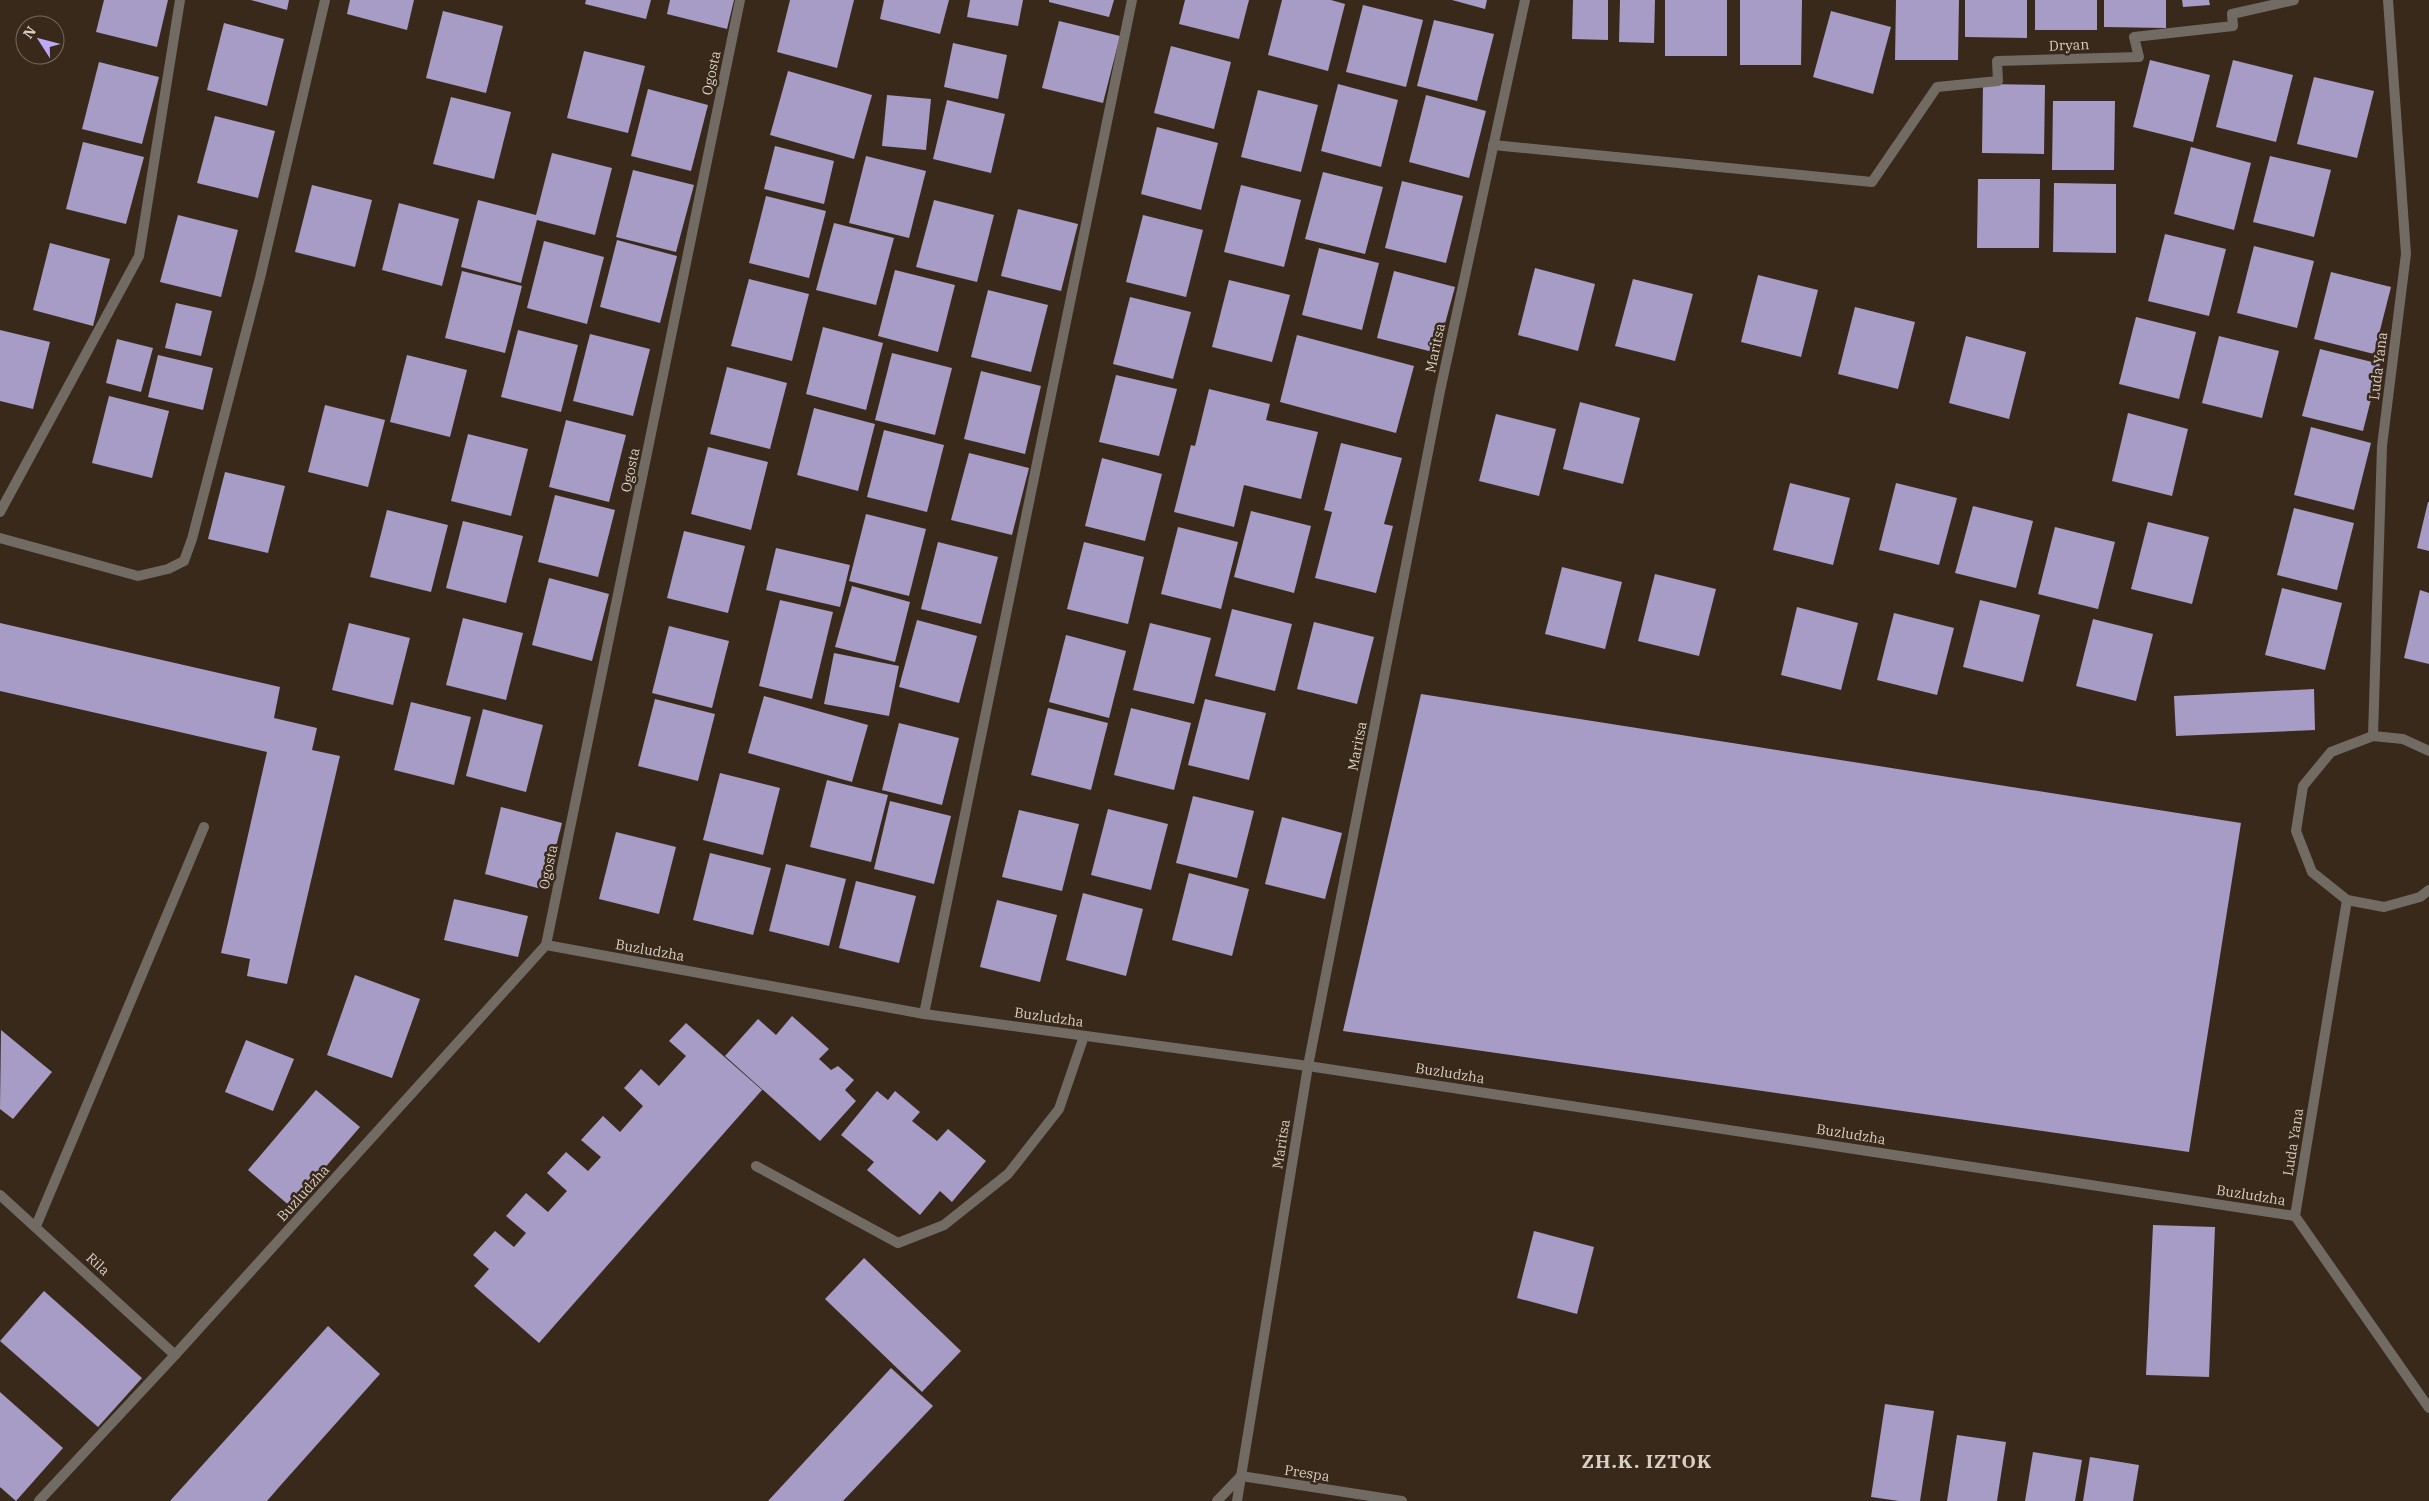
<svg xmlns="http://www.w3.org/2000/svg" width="2429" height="1501" viewBox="0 0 2429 1501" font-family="'IBM Plex Serif',serif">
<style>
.building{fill:#a69cc6}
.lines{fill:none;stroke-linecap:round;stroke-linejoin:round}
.service{stroke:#726b63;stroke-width:10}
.minor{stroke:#726b63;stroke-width:10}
.labels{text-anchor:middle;stroke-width:5;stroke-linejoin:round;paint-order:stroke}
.street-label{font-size:14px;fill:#d9cfc6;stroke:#38291a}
.district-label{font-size:19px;font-weight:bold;letter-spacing:1px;fill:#d9cfc6;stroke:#38291a}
</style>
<rect width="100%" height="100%" fill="#38291a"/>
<!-- building -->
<g class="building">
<polygon points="104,0 168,0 157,47 96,32"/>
<polygon points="251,0 289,0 287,10"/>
<polygon points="350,0 414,0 407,30 347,14"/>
<polygon points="586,0 651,0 646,19 585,4"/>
<polygon points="670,0 734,0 727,29 667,14"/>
<polygon points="790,0 854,0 837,68 777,52"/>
<polygon points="884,0 949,0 940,34 880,19"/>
<polygon points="970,0 1023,0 1018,26 967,17"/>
<polygon points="1049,0 1114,0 1109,17 1049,2"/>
<polygon points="1185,0 1249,0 1239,39 1179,24"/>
<polygon points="1282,0 1331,0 1345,4 1328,71 1268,55"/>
<polygon points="1452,0 1487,0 1485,9"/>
<polygon points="1573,0 1608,0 1608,40 1572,39"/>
<polygon points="1620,0 1655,0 1654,43 1619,42"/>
<rect x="1665" y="0" width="62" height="56"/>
<polygon points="1740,0 1802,0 1801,65 1740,65"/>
<polygon points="1896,0 1959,0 1958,60 1895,60"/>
<polygon points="1965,0 2027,0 2027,38 1965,37"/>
<rect x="2035" y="0" width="62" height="30"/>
<polygon points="2104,0 2166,0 2166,28 2104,27"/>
<polygon points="2182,0 2209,0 2210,5 2183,7"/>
<polygon points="1363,5 1423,20 1406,87 1346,72"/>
<polygon points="443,11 503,26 486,93 426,78"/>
<polygon points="1831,11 1891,27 1873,94 1813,77"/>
<polygon points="1434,20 1494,34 1477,101 1417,86"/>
<polygon points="1059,21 1120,36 1103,103 1042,88"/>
<polygon points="224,23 284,39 267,106 207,90"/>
<polygon points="953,43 1007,55 998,99 944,87"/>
<polygon points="1171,46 1231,62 1214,129 1154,113"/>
<polygon points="584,51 645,66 628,133 567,118"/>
<polygon points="2150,60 2210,75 2193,142 2133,127"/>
<polygon points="2233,60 2293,75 2276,142 2216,127"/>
<polygon points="99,62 159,77 142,144 82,129"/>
<polygon points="788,71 872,95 854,159 770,135"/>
<polygon points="2314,77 2374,91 2357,158 2297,144"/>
<polygon points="1338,84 1398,100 1381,167 1321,151"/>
<polygon points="1983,84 2045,85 2044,154 1982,153"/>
<polygon points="648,89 708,105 691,171 631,156"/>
<polygon points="1258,90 1318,105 1301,172 1241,157"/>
<polygon points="887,95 931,99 926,150 882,146"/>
<polygon points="1426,95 1486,111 1469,178 1409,162"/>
<polygon points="451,97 511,112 494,179 433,164"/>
<polygon points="947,100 1005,114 991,173 933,159"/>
<polygon points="2053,101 2115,101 2114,170 2052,170"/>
<polygon points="215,116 275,131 258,198 197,183"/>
<polygon points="1157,127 1218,143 1201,210 1141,194"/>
<polygon points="83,142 144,157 126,224 66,209"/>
<polygon points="775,146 834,161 824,204 764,189"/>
<polygon points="2191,147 2251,163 2234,230 2174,214"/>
<polygon points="552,153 612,168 595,235 537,220 521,283 461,267 478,200 536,215"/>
<polygon points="866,156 926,171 909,238 849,223"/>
<polygon points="2270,156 2331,170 2314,237 2253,222"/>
<polygon points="633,170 694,185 676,252 616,237"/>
<polygon points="1323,172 1383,187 1365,254 1305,239"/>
<polygon points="1978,179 2040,179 2039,248 1977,248"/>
<polygon points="1402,181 1463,196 1446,263 1385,248"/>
<polygon points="2054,183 2116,184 2116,253 2053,252"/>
<polygon points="312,185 372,200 355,267 295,252"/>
<polygon points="1241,185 1301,200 1284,267 1224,252"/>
<polygon points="766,196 826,211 809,278 749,263"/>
<polygon points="934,200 994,215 977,282 916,267"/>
<polygon points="399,203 459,219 442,286 382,270"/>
<polygon points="1018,209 1078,224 1061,291 1001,276"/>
<polygon points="178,215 238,230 221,297 160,282"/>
<polygon points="1143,215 1203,230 1186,297 1126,282"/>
<polygon points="834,223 894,238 876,305 816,290"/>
<polygon points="2165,234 2226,249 2209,316 2148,301"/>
<polygon points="617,240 677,256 660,323 600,307"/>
<polygon points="544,241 604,257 587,324 527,308"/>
<polygon points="50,243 110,259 93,326 33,310"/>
<polygon points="2254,246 2314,261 2297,328 2237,313"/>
<polygon points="1319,248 1379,263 1362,330 1302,315"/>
<polygon points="1535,268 1595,284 1578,351 1518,335"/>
<polygon points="895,270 955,285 938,352 878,336"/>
<polygon points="462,271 522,286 505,353 445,338"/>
<polygon points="1394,271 1455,287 1437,353 1377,338"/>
<polygon points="2331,272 2391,287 2374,354 2314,339"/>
<polygon points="1758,275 1818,290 1801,357 1741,342"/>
<polygon points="749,279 809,294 792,361 731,346"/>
<polygon points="1633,279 1693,294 1675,361 1615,346"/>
<polygon points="1229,280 1290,295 1272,362 1212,347"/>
<polygon points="988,290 1048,305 1031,372 971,357"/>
<polygon points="1130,297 1191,312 1173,379 1113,364"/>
<polygon points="176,303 212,311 201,356 165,348"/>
<polygon points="1855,307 1915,322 1898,389 1838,374"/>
<polygon points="2136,317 2196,332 2179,399 2119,384"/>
<polygon points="823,327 883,343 866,410 806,394"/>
<polygon points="0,330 50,342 33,409 0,401"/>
<polygon points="518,330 578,345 561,412 501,397"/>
<polygon points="590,334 650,349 633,416 573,401"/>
<polygon points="1297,335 1414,366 1396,433 1280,402"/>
<polygon points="1966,336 2026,352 2009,419 1949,403"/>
<polygon points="2219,336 2279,351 2262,418 2202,403"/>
<polygon points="117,339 153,348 141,392 106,383"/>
<polygon points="2320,349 2380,364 2363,431 2302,416"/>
<polygon points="892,353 952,368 935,435 875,420"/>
<polygon points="158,355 213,368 203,410 148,397"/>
<polygon points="407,355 467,370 450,437 390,422"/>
<polygon points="727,367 787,383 770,449 710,434"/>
<polygon points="981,371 1041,386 1025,454 964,439"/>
<polygon points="1116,375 1177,389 1159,456 1099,442"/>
<polygon points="1209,389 1270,404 1266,420 1318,432 1301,499 1244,485 1234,527 1174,512 1191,445 1195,446"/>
<polygon points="109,396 169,411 152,478 92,463"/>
<polygon points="1580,402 1640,418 1623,484 1563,469"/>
<polygon points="325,405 385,420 368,487 308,472"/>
<polygon points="814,408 875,424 858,491 797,475"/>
<polygon points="2128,413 2188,429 2172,496 2112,481"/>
<polygon points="1496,414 1556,429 1539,496 1479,481"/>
<polygon points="566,420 626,435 609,502 549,487"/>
<polygon points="2311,427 2371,443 2354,510 2294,495"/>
<polygon points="884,430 944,445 927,512 867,497"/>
<polygon points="468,434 528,449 511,516 451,501"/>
<polygon points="1341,443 1402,458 1384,524 1393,526 1376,593 1315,578 1332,512 1324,510"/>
<polygon points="708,447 768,462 751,530 691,514"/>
<polygon points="969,453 1029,468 1012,535 951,520"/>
<polygon points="1102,458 1162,474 1145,541 1085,526"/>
<polygon points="225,472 285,486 268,553 208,539"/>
<polygon points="1790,483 1850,498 1833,565 1773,550"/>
<polygon points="1896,483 1957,498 1939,565 1879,550"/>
<polygon points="555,495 615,510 598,577 538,562"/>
<polygon points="2428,502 2429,502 2429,551 2417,548"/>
<polygon points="1973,506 2033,521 2016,588 1955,573"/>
<polygon points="2294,508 2354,523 2337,590 2277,575"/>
<polygon points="387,510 448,525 431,592 370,577"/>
<polygon points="1251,511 1311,526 1294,593 1234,577"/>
<polygon points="866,514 926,529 909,596 849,581"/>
<polygon points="463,521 523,536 506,603 446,588"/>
<polygon points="2148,522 2209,537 2192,604 2131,589"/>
<polygon points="1178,527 1238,542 1221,609 1161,594"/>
<polygon points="2055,527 2115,542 2098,609 2038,594"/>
<polygon points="684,531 745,546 728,613 667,598"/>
<polygon points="938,542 998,557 981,624 921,609"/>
<polygon points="1084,542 1144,557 1128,624 1067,609"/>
<polygon points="776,548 850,565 840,607 766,590"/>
<polygon points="1562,567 1622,582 1605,649 1545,634"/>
<polygon points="1655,574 1716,589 1699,656 1638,641"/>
<polygon points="549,578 609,594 592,661 532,645"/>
<polygon points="852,586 910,602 895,662 835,647"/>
<polygon points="2282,588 2342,603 2325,670 2265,655"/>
<polygon points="2420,590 2429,593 2429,664 2404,658"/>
<polygon points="780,600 833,612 812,699 759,686"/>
<polygon points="1980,600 2040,615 2023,682 1963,667"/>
<polygon points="1797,607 1858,623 1841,690 1781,675"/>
<polygon points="1232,609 1292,624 1275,691 1215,676"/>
<polygon points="1894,613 1954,628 1937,695 1877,680"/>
<polygon points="463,618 523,633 506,700 446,685"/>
<polygon points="2093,619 2153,634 2136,701 2076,686"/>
<polygon points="917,620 977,636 959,703 899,687"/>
<polygon points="1314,622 1374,637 1357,704 1297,689"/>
<polygon points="0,623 280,687 274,718 317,728 312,750 340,756 287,984 247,976 250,959 221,953 267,752 0,691"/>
<polygon points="349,623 410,638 393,705 332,690"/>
<polygon points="1150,623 1211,638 1194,704 1133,690"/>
<polygon points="669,626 729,641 712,708 652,693"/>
<polygon points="1066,635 1126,651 1109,718 1049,702"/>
<polygon points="834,653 899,666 889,716 824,704"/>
<polygon points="2314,689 2315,730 2176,736 2174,696"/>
<polygon points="1421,694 2241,823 2189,1152 1343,1031"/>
<polygon points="764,696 868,725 852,782 748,753"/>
<polygon points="655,699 715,714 698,781 638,766"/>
<polygon points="1205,699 1266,713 1249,780 1188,765"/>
<polygon points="411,702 471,717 454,785 394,770"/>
<polygon points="1048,708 1108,723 1091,790 1031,775"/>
<polygon points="1131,708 1191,723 1174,790 1114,775"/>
<polygon points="483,709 543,725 526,792 466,776"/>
<polygon points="899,723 959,738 942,805 882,790"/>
<polygon points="720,773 780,788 763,855 703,840"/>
<polygon points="827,780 888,795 871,862 810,847"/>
<polygon points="1193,796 1254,811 1237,878 1176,863"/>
<polygon points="890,801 951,816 934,884 874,869"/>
<polygon points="501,807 562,823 545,890 485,874"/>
<polygon points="1108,809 1168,824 1151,890 1091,875"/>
<polygon points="1019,810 1079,824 1062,891 1002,877"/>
<polygon points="1282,817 1342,833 1325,899 1265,884"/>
<polygon points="616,832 676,847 659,914 599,899"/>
<polygon points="710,853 771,868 753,935 693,920"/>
<polygon points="786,864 846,879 829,946 769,931"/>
<polygon points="1189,873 1249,889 1232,956 1172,940"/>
<polygon points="856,881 916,896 899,963 839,948"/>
<polygon points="1083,893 1143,909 1126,976 1066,960"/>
<polygon points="454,899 528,916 518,957 444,940"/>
<polygon points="997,900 1057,915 1040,982 980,967"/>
<polygon points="355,975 420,999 392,1078 327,1055"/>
<polygon points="792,1016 829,1049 819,1059 831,1070 838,1066 854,1080 845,1090 856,1101 820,1141 725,1056 758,1019 776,1035"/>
<polygon points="686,1023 762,1090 539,1343 474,1286 489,1269 473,1255 495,1231 514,1247 526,1233 506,1216 526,1193 548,1212 567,1191 547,1173 566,1152 588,1171 601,1157 581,1140 603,1116 620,1132 643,1106 624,1088 641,1069 659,1086 686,1056 669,1041"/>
<polygon points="1,1030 52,1072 13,1119 0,1109"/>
<polygon points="246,1040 294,1059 273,1111 225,1092"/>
<polygon points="316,1090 360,1127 291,1207 248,1170"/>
<polygon points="877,1091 888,1100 895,1091 920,1112 912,1121 937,1141 948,1129 986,1161 952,1202 940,1191 920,1215 867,1170 874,1162 841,1135"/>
<polygon points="2153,1225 2215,1227 2209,1377 2146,1375"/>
<polygon points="1534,1231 1594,1247 1577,1314 1517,1298"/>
<polygon points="864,1258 961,1351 922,1392 825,1299"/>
<polygon points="44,1291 142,1378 98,1427 0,1341"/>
<polygon points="328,1326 380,1374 280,1486 267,1501 170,1501"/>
<polygon points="891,1368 933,1406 843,1501 768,1501"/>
<polygon points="0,1392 63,1448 16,1501 0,1487"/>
<polygon points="1885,1404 1934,1411 1920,1501 1899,1501 1871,1497"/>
<polygon points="1957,1435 2006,1442 1997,1501 1947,1501"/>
<polygon points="2033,1452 2082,1460 2075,1501 2025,1501"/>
<polygon points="2090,1457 2139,1465 2133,1501 2083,1501"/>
</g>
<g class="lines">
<!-- service -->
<polyline class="service" points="36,1226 204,827"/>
<!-- minor -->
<g class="minor">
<polyline points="1493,145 1872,182 1937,87 1998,81 1997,61 2139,57 2134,37 2233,26 2232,14 2294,0"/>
<polyline points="0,512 139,256 180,0"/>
<polyline points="0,538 138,576 168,569 184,561 192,539 260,278 325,0"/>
<polyline points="2373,736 2382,446 2406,254 2388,0"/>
<polyline points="2429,751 2403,739 2373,736 2331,752 2303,786 2296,831 2312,872 2347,900 2384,907 2420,897 2429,890"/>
<polyline points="2347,900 2295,1216 2429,1408"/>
<polyline points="546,945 924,1014 1308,1066 2295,1216"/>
<polyline points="546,945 740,0"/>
<polyline points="924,1014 1132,0"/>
<polyline points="756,1166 898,1243 944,1225 1008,1174 1059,1109 1084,1036"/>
<polyline points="0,1195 175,1355"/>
<polyline points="39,1501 175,1355 546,945"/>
<polyline points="1217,1501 1241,1476 1402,1501"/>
<polyline points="1237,1501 1308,1066 1440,391 1525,0"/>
</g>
</g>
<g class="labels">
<!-- street labels -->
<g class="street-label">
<text transform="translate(2069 45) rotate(-2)" y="5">Dryan</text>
<text transform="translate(711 73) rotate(-78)" y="5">Ogosta</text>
<text transform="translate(1435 348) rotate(-78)" y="5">Maritsa</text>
<text transform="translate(2378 366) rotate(-83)" y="5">Luda Yana</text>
<text transform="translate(630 470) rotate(-78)" y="5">Ogosta</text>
<text transform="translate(1357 746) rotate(-79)" y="5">Maritsa</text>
<text transform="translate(548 867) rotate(-78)" y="5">Ogosta</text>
<text transform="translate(650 950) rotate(10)" y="5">Buzludzha</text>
<text transform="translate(1049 1017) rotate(8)" y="5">Buzludzha</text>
<text transform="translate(1450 1073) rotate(9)" y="5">Buzludzha</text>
<text transform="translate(1851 1134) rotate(9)" y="5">Buzludzha</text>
<text transform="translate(2293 1142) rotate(-81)" y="5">Luda Yana</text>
<text transform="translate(1281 1144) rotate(-81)" y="5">Maritsa</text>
<text transform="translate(303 1193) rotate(-48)" y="5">Buzludzha</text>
<text transform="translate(2251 1195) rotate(9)" y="5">Buzludzha</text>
<text transform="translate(98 1264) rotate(43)" y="5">Rila</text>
<text transform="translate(1307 1473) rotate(9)" y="5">Prespa</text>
</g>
<!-- district labels -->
<g class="district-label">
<text x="1647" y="1468">ZH.K. IZTOK</text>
</g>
</g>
<!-- north arrow -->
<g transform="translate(40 40) rotate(306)"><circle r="24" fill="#38291a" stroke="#786b5f"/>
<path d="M0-4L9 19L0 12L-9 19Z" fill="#bda9f5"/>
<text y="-8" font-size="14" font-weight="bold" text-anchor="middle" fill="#d9cfc6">N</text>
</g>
</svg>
